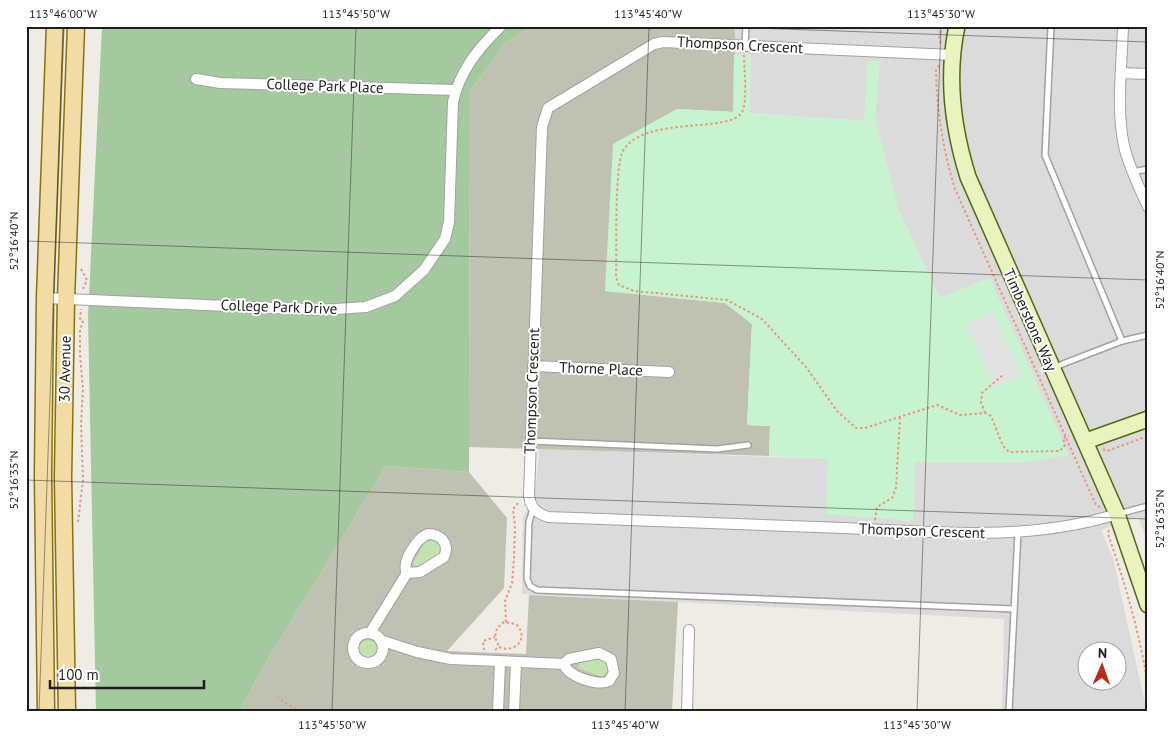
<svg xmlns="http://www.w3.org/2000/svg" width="1174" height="738" viewBox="0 0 1174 738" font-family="'PT Sans',sans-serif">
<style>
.residential{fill:#dcdbdb;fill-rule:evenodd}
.construction{fill:#bfc2b2}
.grass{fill:#c2e3b0}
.forest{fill:#a4c99e}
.park{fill:#c7f3d1}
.parking{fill:#e2e2e2}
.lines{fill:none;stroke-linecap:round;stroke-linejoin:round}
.lane-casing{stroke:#a2a2a2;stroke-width:8}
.street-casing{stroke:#a2a2a2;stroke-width:12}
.secondary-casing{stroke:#536a10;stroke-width:18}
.primary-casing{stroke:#887210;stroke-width:19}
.path{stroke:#eb9679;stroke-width:2;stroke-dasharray:2.5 2.5;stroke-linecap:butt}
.lane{stroke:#fff;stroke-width:5}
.street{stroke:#fff;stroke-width:10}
.secondary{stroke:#e8f3be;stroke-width:15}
.primary{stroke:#f2dca6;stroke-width:16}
.ticks{fill:none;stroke:#1e1e1e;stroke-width:1;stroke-opacity:0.45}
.labels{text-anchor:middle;stroke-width:4;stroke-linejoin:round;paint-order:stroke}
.street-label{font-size:15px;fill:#1e1e1e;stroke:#fff}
.neatline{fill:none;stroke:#1e1e1e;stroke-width:2}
.ticks-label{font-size:12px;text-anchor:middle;fill:#1e1e1e}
</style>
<rect width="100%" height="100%" fill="#eeece5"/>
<!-- residential -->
<path class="residential" d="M 735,26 L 1148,26 L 1148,543 L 1138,517 L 1101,530 L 1113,558 L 1147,712 L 1002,712 L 1004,619 L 522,594 L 523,517 L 536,486 L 539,449 L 828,459 L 913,520 L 915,462 L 1023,463 L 990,278 L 940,298 L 899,211 L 875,120 L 879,62 L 868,61 L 864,121 L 749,113 L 751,55 L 734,55 ZM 1086,650 L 1116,650 L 1116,680 L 1086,680 Z"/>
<!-- construction -->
<g class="construction">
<polygon points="531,26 735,26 734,112 677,109 606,291 725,303 752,324 747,425 770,426 769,456 469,447 470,91 504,44"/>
<polygon points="386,466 469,472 507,518 504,588 447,651 526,654 529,595 678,602 672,712 239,712 262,669"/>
</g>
<!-- grass -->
<g class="grass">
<polygon points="432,540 441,546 438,555 419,567 414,566 413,563 425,542"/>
<circle cx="368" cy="649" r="9"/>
<polygon points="601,659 608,663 609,671 602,677 578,668 580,663"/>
</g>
<!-- forest -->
<polygon class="forest" points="102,26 531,26 504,44 470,91 469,472 386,466 262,669 239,712 96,712 88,317"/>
<!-- park -->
<polygon class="park" points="734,55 751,55 749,113 864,121 868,61 880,62 875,120 899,211 940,298 990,278 1069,455 1023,463 915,462 913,521 826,514 828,459 769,456 770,426 747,425 752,324 725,303 605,291 613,144 677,109 733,112"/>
<!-- parking -->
<polygon class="parking" points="993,312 1022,376 994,387 966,324"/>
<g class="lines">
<defs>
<g id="lane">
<polyline points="1051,26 1045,155 1122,341 1148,335"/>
<polyline points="745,45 746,26"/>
<polyline points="1132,172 1148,169"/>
<polyline points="1055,367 1122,341"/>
<polyline points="531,441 717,449 748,445"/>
<polyline points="533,509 529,522 527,579 530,586 537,590 1014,609"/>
<polyline points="1118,514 1148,506"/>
<polyline points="1009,712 1018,532"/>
</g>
<g id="street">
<path d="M 1123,26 C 1122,65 1116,108 1124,146 C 1129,167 1139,187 1148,207"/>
<path d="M 953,55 L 663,42 L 654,44 L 548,108 L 542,127 L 529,495 C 530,507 536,513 548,517 C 646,521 744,525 843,528 C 935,532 1028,542 1117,514"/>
<polyline points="1122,73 1148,74"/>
<polyline points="196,79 220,83 455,90"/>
<path d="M 45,298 L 321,310 L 366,307 L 395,296 L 424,270 L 445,239 L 449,222 L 453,102 C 460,70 478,49 501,26"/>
<polyline points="533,366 669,372"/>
<path d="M 428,534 C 441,534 450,544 444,557 L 420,572 L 407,573 C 401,562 417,538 428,534 Z"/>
<polyline points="370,633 407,573"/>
<circle cx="368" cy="648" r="15"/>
<path d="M 380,640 L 417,652 L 451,659 L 564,664 C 568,677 598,686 609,681 L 614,673 L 611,659 L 599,653 L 569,659 L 564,664"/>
<polyline points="498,712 500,662"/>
<polyline points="514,712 516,663"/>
<polyline points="687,712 689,630"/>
</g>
<g id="secondary">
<path d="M 957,26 C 946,77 953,129 968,177 L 1117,514 L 1148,605"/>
<polyline points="1086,441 1148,419"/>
</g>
<g id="primary">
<polyline points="46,712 43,475 45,298 55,26"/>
<polyline points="67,712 63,477 66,299 76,26"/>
</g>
</defs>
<!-- lane casing -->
<use href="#lane" class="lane-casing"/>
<!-- street casing -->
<use href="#street" class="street-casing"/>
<!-- secondary casing -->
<use href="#secondary" class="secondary-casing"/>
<!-- primary casing -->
<use href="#primary" class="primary-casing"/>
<!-- path -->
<g class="path">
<polyline points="941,26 939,39 941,43"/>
<path d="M 744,55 C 744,68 748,101 742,112 C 730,134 643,115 623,151 C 614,168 617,253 616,277 L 619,285 L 634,291 L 727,300 L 762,319 L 806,367 L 837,411 L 856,428 L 865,428 L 937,405 L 960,415 L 985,413 L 991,416 L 1003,446 L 1009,452 L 1060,451 L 1065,445 L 1063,438 L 1069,436"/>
<path d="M 939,65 L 936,70 C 937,112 943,150 955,189 L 1096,505 L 1100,507"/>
<polyline points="81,269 87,280 83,289"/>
<polyline points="985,413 981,402 982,393 1003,375"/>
<polyline points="1103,449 1107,451 1148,436"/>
<polyline points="875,520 877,507 892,498 896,488 900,417"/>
<polyline points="78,522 83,480 81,423 83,389 80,355 80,330 83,322 80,320 81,309"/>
<path d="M 1109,530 L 1108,534 C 1125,583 1140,634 1148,686"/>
<polyline points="506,622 505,601 512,583 514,558 515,525 513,509 518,503"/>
<polyline points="484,650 483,641 495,637"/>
<path d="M 495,650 L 499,647 C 515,654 530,638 516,624 L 504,622 L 497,628 L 495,637 L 499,647"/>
<polyline points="277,697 300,712"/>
</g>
<!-- lane -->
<use href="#lane" class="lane"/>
<!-- street -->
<use href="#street" class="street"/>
<!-- secondary -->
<use href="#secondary" class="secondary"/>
<!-- primary -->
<use href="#primary" class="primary"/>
</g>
<!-- ticks -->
<path class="ticks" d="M 699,26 L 1148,42M 26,241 L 1148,280M 26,480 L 1148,519M 39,712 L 63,26M 332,712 L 356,26M 625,712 L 649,26M 917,712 L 941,26"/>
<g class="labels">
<!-- street labels -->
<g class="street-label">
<text transform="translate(740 45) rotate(3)" y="5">Thompson Crescent</text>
<text transform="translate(325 86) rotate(2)" y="5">College Park Place</text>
<text transform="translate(279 307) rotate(2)" y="5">College Park Drive</text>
<text transform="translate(1030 320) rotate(66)" y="5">Timberstone Way</text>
<text transform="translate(65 369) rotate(-89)" y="5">30 Avenue</text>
<text transform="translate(601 369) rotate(2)" y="5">Thorne Place</text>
<text transform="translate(532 391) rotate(-88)" y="5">Thompson Crescent</text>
<text transform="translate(922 531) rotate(2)" y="5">Thompson Crescent</text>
</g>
</g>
<!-- border -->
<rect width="1174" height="738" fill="none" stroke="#ffffff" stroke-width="55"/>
<!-- north arrow -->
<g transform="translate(1102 666) rotate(2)"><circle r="24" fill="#ffffff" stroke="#a5a5a5"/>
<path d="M0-4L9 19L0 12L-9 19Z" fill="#b72d15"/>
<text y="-8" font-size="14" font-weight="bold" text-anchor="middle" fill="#1e1e1e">N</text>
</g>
<!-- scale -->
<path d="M50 680v8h154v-8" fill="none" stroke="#1e1e1e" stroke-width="2.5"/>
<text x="58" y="680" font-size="15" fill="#1e1e1e" stroke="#ffffff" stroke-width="4" paint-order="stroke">100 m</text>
<rect x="28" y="28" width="1118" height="682" class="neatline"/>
<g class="ticks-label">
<text x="63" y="18">113°46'00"W</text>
<text x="356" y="18">113°45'50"W</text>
<text x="648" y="18">113°45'40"W</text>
<text x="941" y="18">113°45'30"W</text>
<text transform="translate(14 241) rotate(-90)" y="4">52°16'40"N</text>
<text transform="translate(1160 280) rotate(-90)" y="4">52°16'40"N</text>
<text transform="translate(14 480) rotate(-90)" y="4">52°16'35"N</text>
<text transform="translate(1160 519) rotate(-90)" y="4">52°16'35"N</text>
<text x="332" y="729">113°45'50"W</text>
<text x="625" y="729">113°45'40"W</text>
<text x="917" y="729">113°45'30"W</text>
</g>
</svg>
